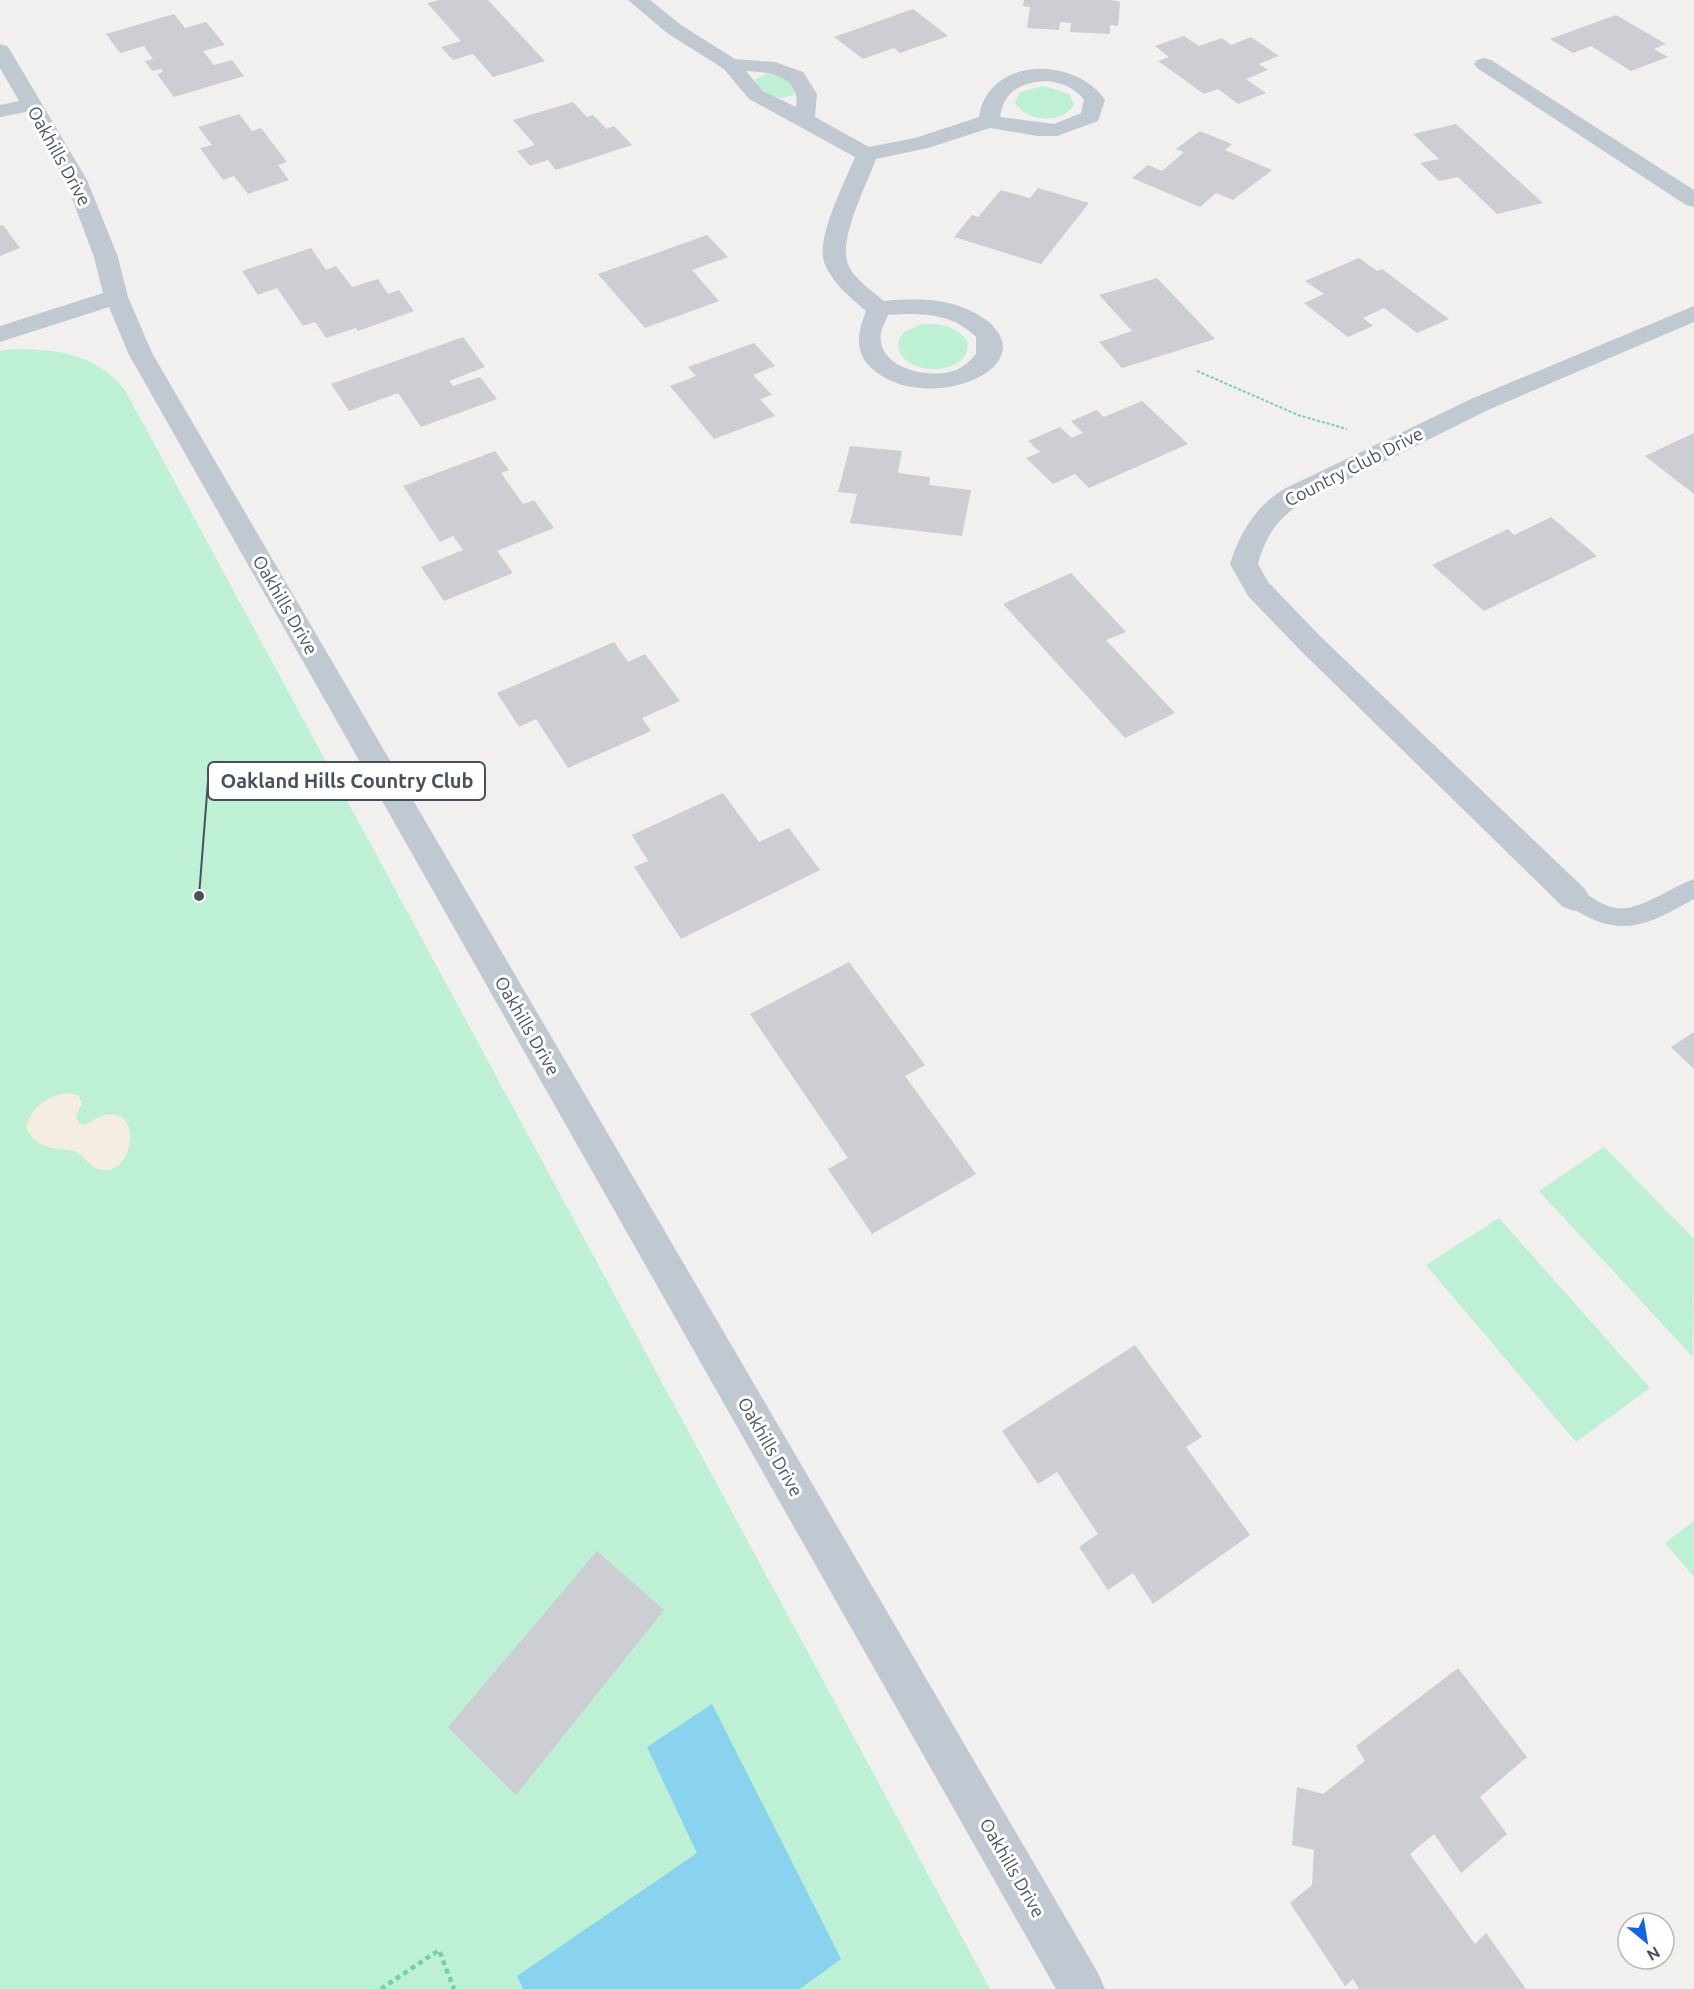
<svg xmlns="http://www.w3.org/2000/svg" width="1694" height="1989" viewBox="0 0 1694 1989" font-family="Ubuntu,sans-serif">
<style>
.green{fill:#bdf0d4}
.sand{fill:#f3eee0}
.water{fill:#89d3ef}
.building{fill:#ccced4}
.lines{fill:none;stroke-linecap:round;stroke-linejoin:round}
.path-far1{stroke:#74d0a8;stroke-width:2;stroke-dasharray:3 2;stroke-linecap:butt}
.path{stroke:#74d0a8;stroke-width:4.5;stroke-dasharray:5 4;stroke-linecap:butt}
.service{fill:#c0c9d2;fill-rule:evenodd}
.minor{fill:#c0c9d2;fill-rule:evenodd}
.labels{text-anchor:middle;stroke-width:6;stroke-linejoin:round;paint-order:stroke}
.street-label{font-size:18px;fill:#47515e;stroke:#fff}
.leader{fill:none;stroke:#47515e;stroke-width:2}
.callout-dot{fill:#47515e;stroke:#fff;stroke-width:2}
.callout{fill:#fff;stroke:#47515e;stroke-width:2}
.callout-label{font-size:20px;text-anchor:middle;font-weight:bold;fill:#47515e}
</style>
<rect width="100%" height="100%" fill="#f2efef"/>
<!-- green -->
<g class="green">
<path d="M 766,74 C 776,74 789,79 795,88 L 794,94 C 778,103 768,94 755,84 L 756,79 Z"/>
<path d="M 1044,86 L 1069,94 L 1074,104 C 1064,125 1024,122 1015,102 L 1020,92 Z"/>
<path d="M 922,324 C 940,323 956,326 967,341 C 975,379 890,378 899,339 L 904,332 Z"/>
<path d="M 11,349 C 56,349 95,353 125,390 L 990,1989 L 0,1989 L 0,351 Z"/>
<polygon points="1604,1147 1694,1239 1693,1357 1539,1191"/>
<polygon points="1499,1218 1650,1388 1576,1442 1426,1265"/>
<polygon points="1694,1521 1694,1577 1665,1543"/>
</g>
<!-- sand -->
<path class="sand" d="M 67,1093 L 78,1095 L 82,1102 L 76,1117 L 79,1123 L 85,1125 C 92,1122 98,1116 106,1115 C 142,1106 135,1174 103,1170 C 89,1169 84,1153 73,1151 C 51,1147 39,1150 26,1128 C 30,1108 47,1096 67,1093 Z"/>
<!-- water -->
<polygon class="water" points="712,1704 841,1959 800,1989 523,1989 517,1976 697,1853 647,1747"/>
<!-- building -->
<g class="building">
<polygon points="439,0 488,0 545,61 493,77 473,54 453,60 441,47 461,41 427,3"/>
<polygon points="1024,0 1112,0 1120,2 1118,26 1110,25 1110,34 1070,32 1071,23 1060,22 1059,30 1027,28 1030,7 1023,6"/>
<polygon points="913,9 948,36 900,53 894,48 863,59 834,37"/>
<polygon points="174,14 185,28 206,22 225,45 203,51 214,65 232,60 244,76 174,97 157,74 163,72 161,69 152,71 145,61 153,59 144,46 120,53 106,34"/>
<polygon points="1616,15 1666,44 1654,49 1668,57 1631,71 1591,46 1573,53 1550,39"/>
<polygon points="1184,36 1199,46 1222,38 1231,45 1251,37 1279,56 1259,64 1268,70 1246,79 1266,93 1238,104 1218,89 1204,94 1158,61 1169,57 1155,46"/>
<polygon points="573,102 587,117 593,115 607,129 614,126 632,145 556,170 548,160 530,166 517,151 535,145 513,120"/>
<polygon points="239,114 252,131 261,128 287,162 278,165 289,180 248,194 234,176 223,180 200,148 212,145 198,127"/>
<polygon points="1456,124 1543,203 1497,214 1458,177 1439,181 1420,163 1439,159 1413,134"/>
<polygon points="1200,131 1232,144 1225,150 1272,170 1233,200 1216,193 1200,207 1132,178 1148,165 1162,171 1184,152 1176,149"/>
<polygon points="1038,188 1089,203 1041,264 954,237 972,215 978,217 1001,190 1030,198"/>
<polygon points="3,225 20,248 0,256 0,226"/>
<polygon points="707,235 728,257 692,270 719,301 645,328 598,274"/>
<polygon points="311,248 326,270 336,266 352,287 378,279 388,294 399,290 414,311 358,331 356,328 326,338 315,322 303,326 277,288 258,295 242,271"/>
<polygon points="1359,258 1377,271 1382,269 1449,319 1417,333 1384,308 1363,318 1373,326 1348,337 1304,303 1324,294 1305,281"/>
<polygon points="1157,278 1215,339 1122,368 1099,342 1132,331 1099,295"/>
<polygon points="463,337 485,367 449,381 453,386 480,377 497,399 421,427 398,393 349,411 331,384"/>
<polygon points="754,343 775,366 753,375 772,395 760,399 775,416 714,439 670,386 696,376 688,367"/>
<polygon points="1142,401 1188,444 1089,488 1075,474 1053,484 1026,458 1040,452 1028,441 1060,427 1072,438 1083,433 1071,421 1097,410 1104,417"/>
<polygon points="1694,433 1694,494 1645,456"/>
<polygon points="850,446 902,451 898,473 930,477 929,485 971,490 962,536 850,523 857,494 838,492"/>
<polygon points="495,451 509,470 501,473 523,504 534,500 554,528 497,551 513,573 444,601 421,567 463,550 453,536 440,542 403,486"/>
<polygon points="1551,517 1597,556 1484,611 1432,565 1508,529 1514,535"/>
<polygon points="1071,573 1126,632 1106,640 1175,713 1125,738 1003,604"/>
<polygon points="614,642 628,662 645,654 680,701 642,718 651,731 568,768 536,719 519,727 497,693"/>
<polygon points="723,793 759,842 789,828 820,870 681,939 634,867 648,861 632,835"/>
<polygon points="849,962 925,1065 905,1076 976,1174 872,1234 828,1169 848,1158 750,1014"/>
<polygon points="1694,1032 1694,1069 1671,1047"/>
<polygon points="1135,1345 1202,1437 1186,1447 1250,1535 1153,1604 1133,1573 1108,1590 1079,1547 1098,1534 1057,1472 1038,1484 1002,1431"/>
<polygon points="597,1551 664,1610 516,1795 448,1727"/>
<polygon points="1458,1668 1527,1757 1480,1797 1507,1834 1461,1873 1434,1834 1410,1854 1475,1944 1486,1933 1526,1989 1359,1989 1353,1979 1345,1986 1290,1903 1312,1885 1314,1850 1292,1845 1297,1787 1323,1794 1365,1761 1356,1746"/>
</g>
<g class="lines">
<!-- path-far1 -->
<polyline class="path-far1" points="1197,371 1298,415 1347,429"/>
<!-- path -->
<polyline class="path" points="381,1989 439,1950 454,1989"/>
<!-- service -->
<path class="service" d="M 1694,879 L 1694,899 C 1654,921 1627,938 1584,915 C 1575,910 1567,907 1562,898 L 1566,891 L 1574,889 C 1588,893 1601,906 1616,908 C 1639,912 1672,886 1694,879 Z"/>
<!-- minor -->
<g class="minor">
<path d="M 628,0 L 650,0 L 681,25 L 735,59 L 775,62 L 803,72 L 817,94 L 815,117 L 869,147 L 915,138 L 979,117 C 988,56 1075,56 1105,100 L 1098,121 L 1057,136 L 1038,136 L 990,128 L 928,148 L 876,159 C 867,184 840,235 847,261 C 851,277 871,290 884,301 C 918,297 956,298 985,319 C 1047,366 932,415 876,372 C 853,354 857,334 866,311 C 851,298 831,282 824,262 C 816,237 845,182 855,157 L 749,99 L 724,69 L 667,33 ZM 746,71 C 769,72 801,76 796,107 L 763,91 ZM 1048,81 C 1063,83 1075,88 1084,100 L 1081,113 L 1054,124 L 1000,117 C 1004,90 1022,82 1048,81 ZM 906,314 C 933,314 956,317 976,337 L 976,354 C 969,362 961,370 949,372 C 925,378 876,367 881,333 C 882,327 886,321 888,315 Z"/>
<polygon points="0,44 7,46 10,50 87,180 118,257 128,297 152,353 1098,1973 1105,1989 1056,1989 128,353 109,307 0,342 0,326 103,293 94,257 65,180 26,112 0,117 0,105 19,101 0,68"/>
<polygon points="1484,58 1491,60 1694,190 1694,207 1686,205 1477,68 1474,64 1477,60"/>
<path d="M 1694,306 L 1694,322 L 1488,410 L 1303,502 C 1279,517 1265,536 1258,564 L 1268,582 L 1321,637 L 1585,889 L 1590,898 L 1585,907 L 1574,911 L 1563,907 L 1301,651 L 1248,596 L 1230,564 C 1240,532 1256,506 1284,489 L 1471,399 Z"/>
</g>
</g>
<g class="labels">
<!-- street labels -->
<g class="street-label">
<text transform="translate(59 156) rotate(61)" y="6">Oakhills Drive</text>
<text transform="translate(1354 467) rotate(-27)" y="6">Country Club Drive</text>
<text transform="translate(285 605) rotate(60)" y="6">Oakhills Drive</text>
<text transform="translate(527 1026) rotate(60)" y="6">Oakhills Drive</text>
<text transform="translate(770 1447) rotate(60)" y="6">Oakhills Drive</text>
<text transform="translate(1012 1868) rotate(60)" y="6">Oakhills Drive</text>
</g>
</g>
<!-- callouts -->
<path class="leader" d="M199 896L208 781"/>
<circle class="callout-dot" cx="199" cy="896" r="6"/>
<rect class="callout" x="208" y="762" width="277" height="38" rx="6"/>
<g class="callout-label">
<text x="347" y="788">Oakland Hills Country Club</text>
</g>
<!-- north arrow -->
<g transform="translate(1646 1941) rotate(150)"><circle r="28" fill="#ffffff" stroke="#b5b9bf" stroke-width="1.5"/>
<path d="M0-4.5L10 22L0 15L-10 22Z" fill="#1464e7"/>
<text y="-9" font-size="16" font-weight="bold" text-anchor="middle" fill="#47515e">N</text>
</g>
</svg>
